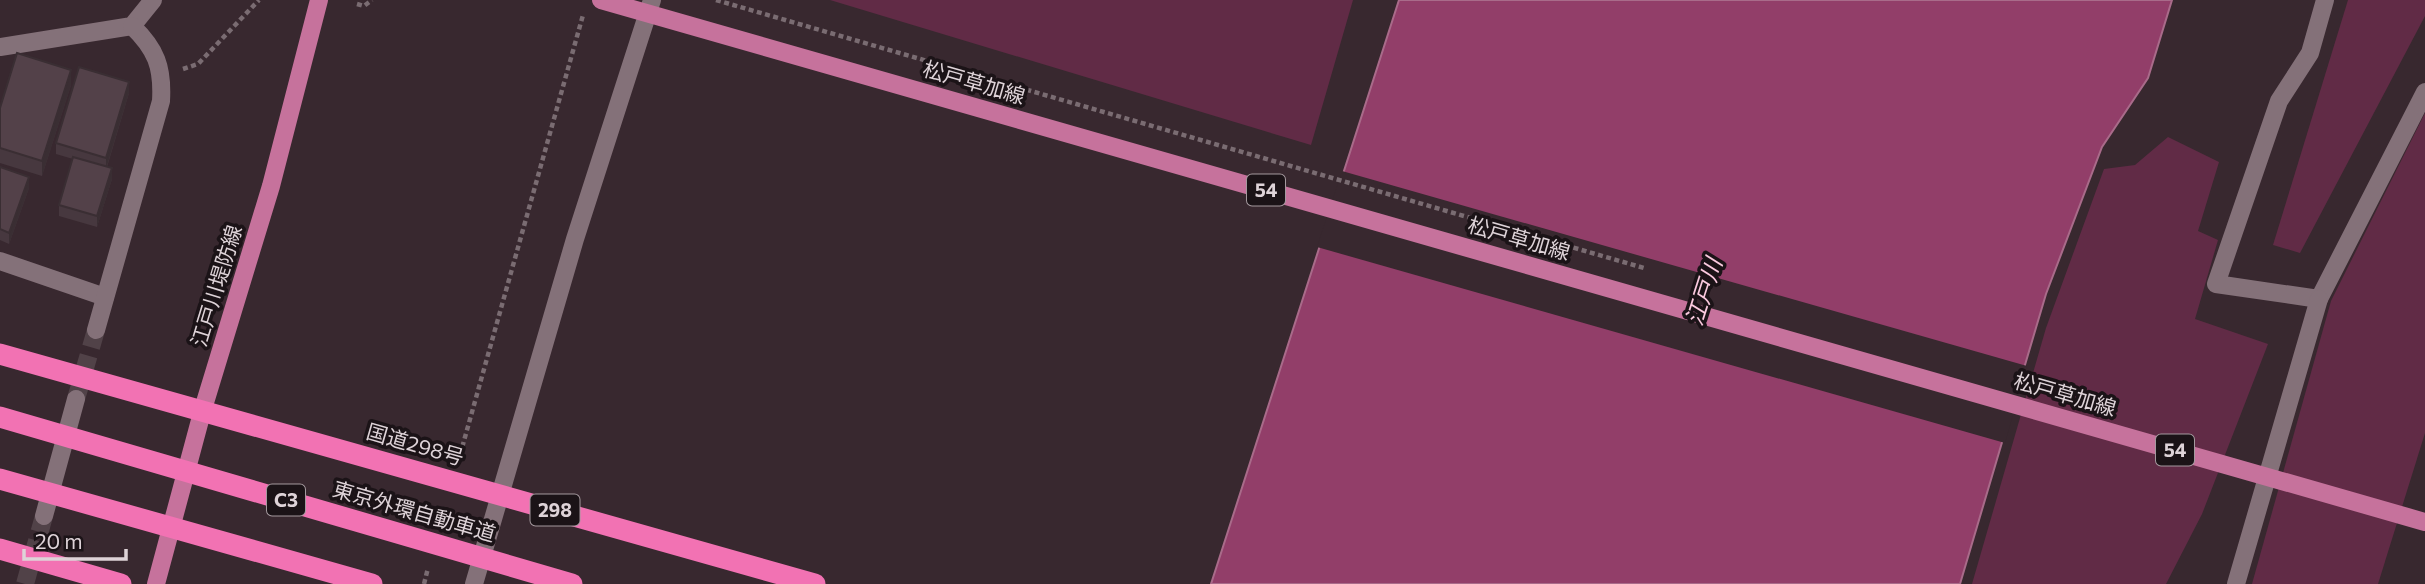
<svg xmlns="http://www.w3.org/2000/svg" width="2425" height="584" viewBox="0 0 2425 584" font-family="Commissioner,'Noto Sans JP',sans-serif">
<style>
.green{fill:#612b46}
.water{fill:#923e69;stroke:#a96b8a;stroke-width:2}
.pier{fill:#38282f}
.lines{fill:none;stroke-linecap:round;stroke-linejoin:round}
.minor-tunnel{stroke:#514248;stroke-width:18;stroke-dasharray:18 9;stroke-linecap:butt}
.path{stroke:#7a6c72;stroke-width:4.5;stroke-dasharray:5 3.5;stroke-linecap:butt}
.minor{stroke:#847179;stroke-width:18}
.major{stroke:#c6729c;stroke-width:18}
.highway{stroke:#f272b3;stroke-width:21}
.wall{fill:#47383f}
.shaded-wall{fill:#3a2e33}
.building{fill:#534149;stroke:#3a2e33;stroke-width:2}
.labels{text-anchor:middle;stroke-width:7;stroke-linejoin:round;paint-order:stroke}
.shield{fill:#1b1317;stroke:#a4999e;stroke-width:2}
.shield-label{font-size:19px;font-weight:bold;fill:#ded3d8}
.street-label{font-size:21px;fill:#ded3d8;stroke:#1b1317}
.water-label{font-size:23px;font-style:italic;fill:#fbcadf;stroke:#1b1317}
</style>
<rect width="100%" height="100%" fill="#38282f"/>
<!-- green -->
<g class="green">
<polygon points="830,0 1353,0 1311,145"/>
<polygon points="2348,0 2425,0 2425,16 2300,253 2273,245"/>
<polygon points="2425,113 2425,433 2378,584 2252,584 2331,301"/>
<polygon points="2168,137 2219,162 2198,231 2218,240 2195,319 2268,344 2202,514 2166,584 1972,584 2046,328 2104,169 2135,165"/>
</g>
<!-- water -->
<polygon class="water" points="1399,0 2172,0 2148,78 2102,147 2046,294 1960,584 1211,584"/>
<!-- pier -->
<polygon class="pier" points="1342,171 2027,366 2005,443 1317,247"/>
<g class="lines">
<!-- minor-tunnel -->
<g class="minor-tunnel">
<polyline points="76,399 96,330"/>
<polyline points="25,584 44,516"/>
</g>
<!-- path -->
<g class="path">
<polyline points="716,0 1644,268"/>
<polyline points="357,4 364,6 372,0"/>
<polyline points="183,69 198,64 259,0"/>
<polyline points="460,455 583,15"/>
<polyline points="424,584 428,568"/>
</g>
<!-- minor -->
<g class="minor">
<polyline points="2325,0 2310,53 2279,101 2216,284 2319,299 2425,92"/>
<polyline points="0,47 132,26 153,0"/>
<polyline points="0,261 105,297"/>
<path d="M 96,330 L 161,101 C 163,67 156,49 132,26"/>
<polyline points="44,516 76,399"/>
<polyline points="474,584 575,239 652,0"/>
<polyline points="2236,584 2319,299"/>
</g>
<!-- major -->
<g class="major">
<polyline points="601,0 2425,522"/>
<polyline points="156,584 203,409 271,186 319,0"/>
</g>
<!-- highway -->
<g class="highway">
<polyline points="0,354 815,584"/>
<polyline points="0,417 572,584"/>
<polyline points="0,479 372,584"/>
<polyline points="0,549 121,584"/>
</g>
</g>
<!-- wall -->
<g class="wall">
<polygon points="71,85 42,176 0,163 0,108"/>
<polygon points="129,93 107,167 112,179 97,227 59,216 59,205 73,159 56,154 56,143"/>
<polygon points="0,167 29,188 9,244 0,240"/>
</g>
<!-- shaded-wall -->
<g class="shaded-wall">
<polygon points="71,70 71,85 42,176 42,161"/>
<polygon points="129,82 129,93 106,169 106,158"/>
<polygon points="112,168 112,179 97,227 97,216"/>
<polygon points="29,177 29,188 9,244 9,233"/>
</g>
<!-- building -->
<g class="building">
<polygon points="17,53 71,70 42,161 0,148 0,108"/>
<polygon points="79,67 129,82 106,158 56,143"/>
<polygon points="73,157 112,168 97,216 59,205"/>
<polygon points="0,167 29,177 9,233 0,229"/>
</g>
<g class="labels">
<!-- shield labels -->
<g class="shield">
<rect x="1247" y="174.5" width="38" height="31" rx="5"/>
<rect x="2156" y="434.5" width="38" height="31" rx="5"/>
<rect x="267" y="484.5" width="38" height="31" rx="5"/>
<rect x="530.5" y="494.5" width="49" height="31" rx="5"/>
</g>
<g class="shield-label">
<text x="1266" y="197">54</text>
<text x="2175" y="457">54</text>
<text x="286" y="507">C3</text>
<text x="555" y="517">298</text>
</g>
<!-- street labels -->
<g class="street-label">
<text transform="translate(974 83) rotate(16)" y="7">松戸草加線</text>
<text transform="translate(1519 239) rotate(16)" y="7">松戸草加線</text>
<text transform="translate(217 286) rotate(-73)" y="7">江戸川堤防線</text>
<text transform="translate(2065 395) rotate(16)" y="7">松戸草加線</text>
<text transform="translate(415 445) rotate(16)" y="7">国道298号</text>
<text transform="translate(414 512) rotate(16)" y="7">東京外環自動車道</text>
</g>
<!-- water labels -->
<g class="water-label">
<text transform="translate(1704 292) rotate(-72)" y="8">江戸川</text>
</g>
</g>
<!-- scale -->
<path d="M24 549v10h102v-10" fill="none" stroke="#ded3d8" stroke-width="3.5"/>
<text x="35" y="549" font-size="21" fill="#ded3d8" stroke="#1b1317" stroke-width="5" paint-order="stroke">20 m</text>
</svg>
